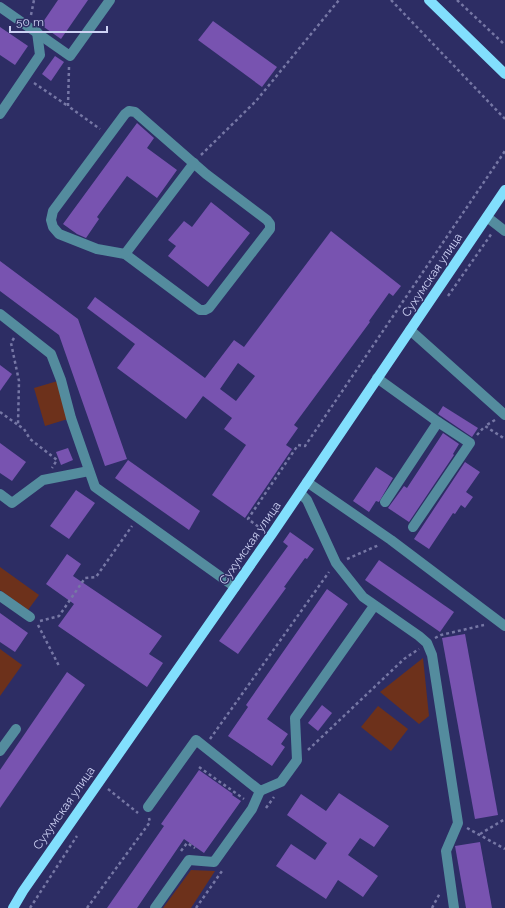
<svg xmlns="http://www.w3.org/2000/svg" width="505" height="908" viewBox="0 0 505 908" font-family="Raleway,sans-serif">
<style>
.green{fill:#6d311b}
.building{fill:#7853b0;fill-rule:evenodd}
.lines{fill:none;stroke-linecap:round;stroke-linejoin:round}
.path{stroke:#7677a5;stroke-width:2.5;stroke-dasharray:3 3;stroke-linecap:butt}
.minor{stroke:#548c9e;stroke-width:10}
.major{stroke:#82dffd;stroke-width:10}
.labels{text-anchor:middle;stroke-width:3;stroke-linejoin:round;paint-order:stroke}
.street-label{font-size:12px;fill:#ced2f4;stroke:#2d2d64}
</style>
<rect width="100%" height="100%" fill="#2d2d64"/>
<!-- green -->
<g class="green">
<polygon points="61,380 71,418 45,426 34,388"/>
<polygon points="0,567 39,595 28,610 0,590"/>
<polygon points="0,649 22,665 0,696"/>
<polygon points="423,658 429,716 419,724 380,692"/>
<polygon points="378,706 408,729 391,751 361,727"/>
<polygon points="191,870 215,871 191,908 163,908"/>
</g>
<!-- building -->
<g class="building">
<polygon points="58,0 88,0 61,39 41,25"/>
<polygon points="213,21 277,67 262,87 198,40"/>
<polygon points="0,27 28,46 15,65 0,55"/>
<polygon points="55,56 64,62 51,81 42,74"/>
<polygon points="137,123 154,138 147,148 177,170 157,198 127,176 97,217 99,219 86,238 77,234 63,224"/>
<polygon points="211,202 250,233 208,287 168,256 176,246 168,240 184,221 192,227"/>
<path d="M 331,231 L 401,286 L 393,296 L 389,293 L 369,321 L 370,322 L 294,425 L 298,428 L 286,445 L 292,449 L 245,518 L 212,495 L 246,445 L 224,429 L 232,418 L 203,396 L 186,419 L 117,368 L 135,344 L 87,308 L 95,297 L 205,378 L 234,340 L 244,347 ZM 238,363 L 255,376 L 236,401 L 220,389 Z"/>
<polygon points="0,261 78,319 127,459 105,466 59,335 0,291"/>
<polygon points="0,365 12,374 0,391"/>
<polygon points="443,406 478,428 472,437 438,414"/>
<polygon points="443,433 459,444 453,454 454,455 409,522 388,508 404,486 407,488"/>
<polygon points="0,443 26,462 12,481 0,473"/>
<polygon points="68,448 73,460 61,465 56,452"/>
<polygon points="128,460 200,511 189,530 115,478"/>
<polygon points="465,462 480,472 466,492 473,497 465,508 461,505 455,514 453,513 429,549 414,539"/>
<polygon points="376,467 393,478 379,502 376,501 369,512 353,501"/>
<polygon points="76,490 95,503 69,539 50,526"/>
<polygon points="290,532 314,549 307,559 305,558 284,587 286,588 238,654 219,641 288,546 283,542"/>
<polygon points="67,554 81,564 73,576 162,636 149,654 163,663 147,687 58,626 74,604 46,584"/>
<polygon points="379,560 454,612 440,632 365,580"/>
<polygon points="327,589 348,604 267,719 288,734 281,744 285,747 272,766 228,736 248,707 246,705"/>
<polygon points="0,613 28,633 15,652 0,642"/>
<polygon points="465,634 498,815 475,819 442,638"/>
<polygon points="67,672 85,685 0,808 0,770"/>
<polygon points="322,705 332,713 318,731 308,723"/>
<polygon points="199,770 233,794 232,795 241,801 204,853 184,839 137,908 107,908 164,826 161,824"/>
<polygon points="339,793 389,826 374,847 360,838 348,855 378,876 363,897 338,880 326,899 276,866 291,844 315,860 327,843 287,815 301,794 326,811"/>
<polygon points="480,842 492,908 466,908 455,846"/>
</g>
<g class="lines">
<!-- path -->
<g class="path">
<polyline points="391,0 505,119"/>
<polyline points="457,0 505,45"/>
<polyline points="31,15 34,0"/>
<polyline points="69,67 68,106 100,129"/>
<polyline points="34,83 68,106"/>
<polyline points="201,155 256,101 339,0"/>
<polyline points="448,296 492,233"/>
<polyline points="14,338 11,343 19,381 18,425 24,429 30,439 57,460 52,468"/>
<polyline points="0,412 18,425"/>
<polyline points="495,420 485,426 505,439"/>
<polyline points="477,435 485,426"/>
<polyline points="263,530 248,519 298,445 305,446 505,151"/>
<polyline points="347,559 379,545"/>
<polyline points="40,621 59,616 85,578 96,577 132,526"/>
<polyline points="38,625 59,666"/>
<polyline points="435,638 441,635 484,625"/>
<polyline points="210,739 329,572"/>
<polyline points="308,750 404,659 419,649"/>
<polyline points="199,767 244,799"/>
<polyline points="108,789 138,813"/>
<polyline points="266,808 274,797"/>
<polyline points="467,828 505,849"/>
<polyline points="480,834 505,819"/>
<polyline points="181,851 187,843 195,848"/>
<polyline points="30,908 77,836"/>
<polyline points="87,908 150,822 149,818"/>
<polyline points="196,908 222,871"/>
<polyline points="432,908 440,893"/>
</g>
<!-- minor -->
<g class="minor">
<polyline points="0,7 70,56 110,0"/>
<polygon points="129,111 135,112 206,174 267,220 270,224 270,229 209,308 205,310 200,310 125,254 97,249 59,234 53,227 51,220 53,211 125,114"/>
<polyline points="0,114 40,55 37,32"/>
<polyline points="487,217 505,231"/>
<polyline points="125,254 194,163"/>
<polyline points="0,314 51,354 61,380 71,418 95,487 235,587"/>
<polyline points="410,330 505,415"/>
<polyline points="377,378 438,422"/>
<polyline points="307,482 391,540 505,626"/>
<polyline points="300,493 307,500 336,563 363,597 419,636 427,643 432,655 458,823 446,851 454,908"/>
<polyline points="0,494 12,503 43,480 89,471"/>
<polyline points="385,502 438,422 470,443 413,527"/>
<polyline points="0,596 30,617"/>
<polyline points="0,751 16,729"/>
<polyline points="148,807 196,740 260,791 281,782 297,760 295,718 374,606"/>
<polyline points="155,908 189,860 214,862 252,809 260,791"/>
</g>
<!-- major -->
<g class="major">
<polyline points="429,0 505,74"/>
<polyline points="13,908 23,891 272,534 505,190"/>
</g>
</g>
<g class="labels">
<!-- street labels -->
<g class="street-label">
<text transform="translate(432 275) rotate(-56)" y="4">Сухумская улица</text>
<text transform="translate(250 543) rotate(-55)" y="4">Сухумская улица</text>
<text transform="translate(64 808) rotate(-55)" y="4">Сухумская улица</text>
</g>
</g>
<!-- scale -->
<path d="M10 26v6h97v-6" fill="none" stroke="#ced2f4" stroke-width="2"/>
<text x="16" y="26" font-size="12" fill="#ced2f4" stroke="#2d2d64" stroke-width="3" paint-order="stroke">50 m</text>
</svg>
